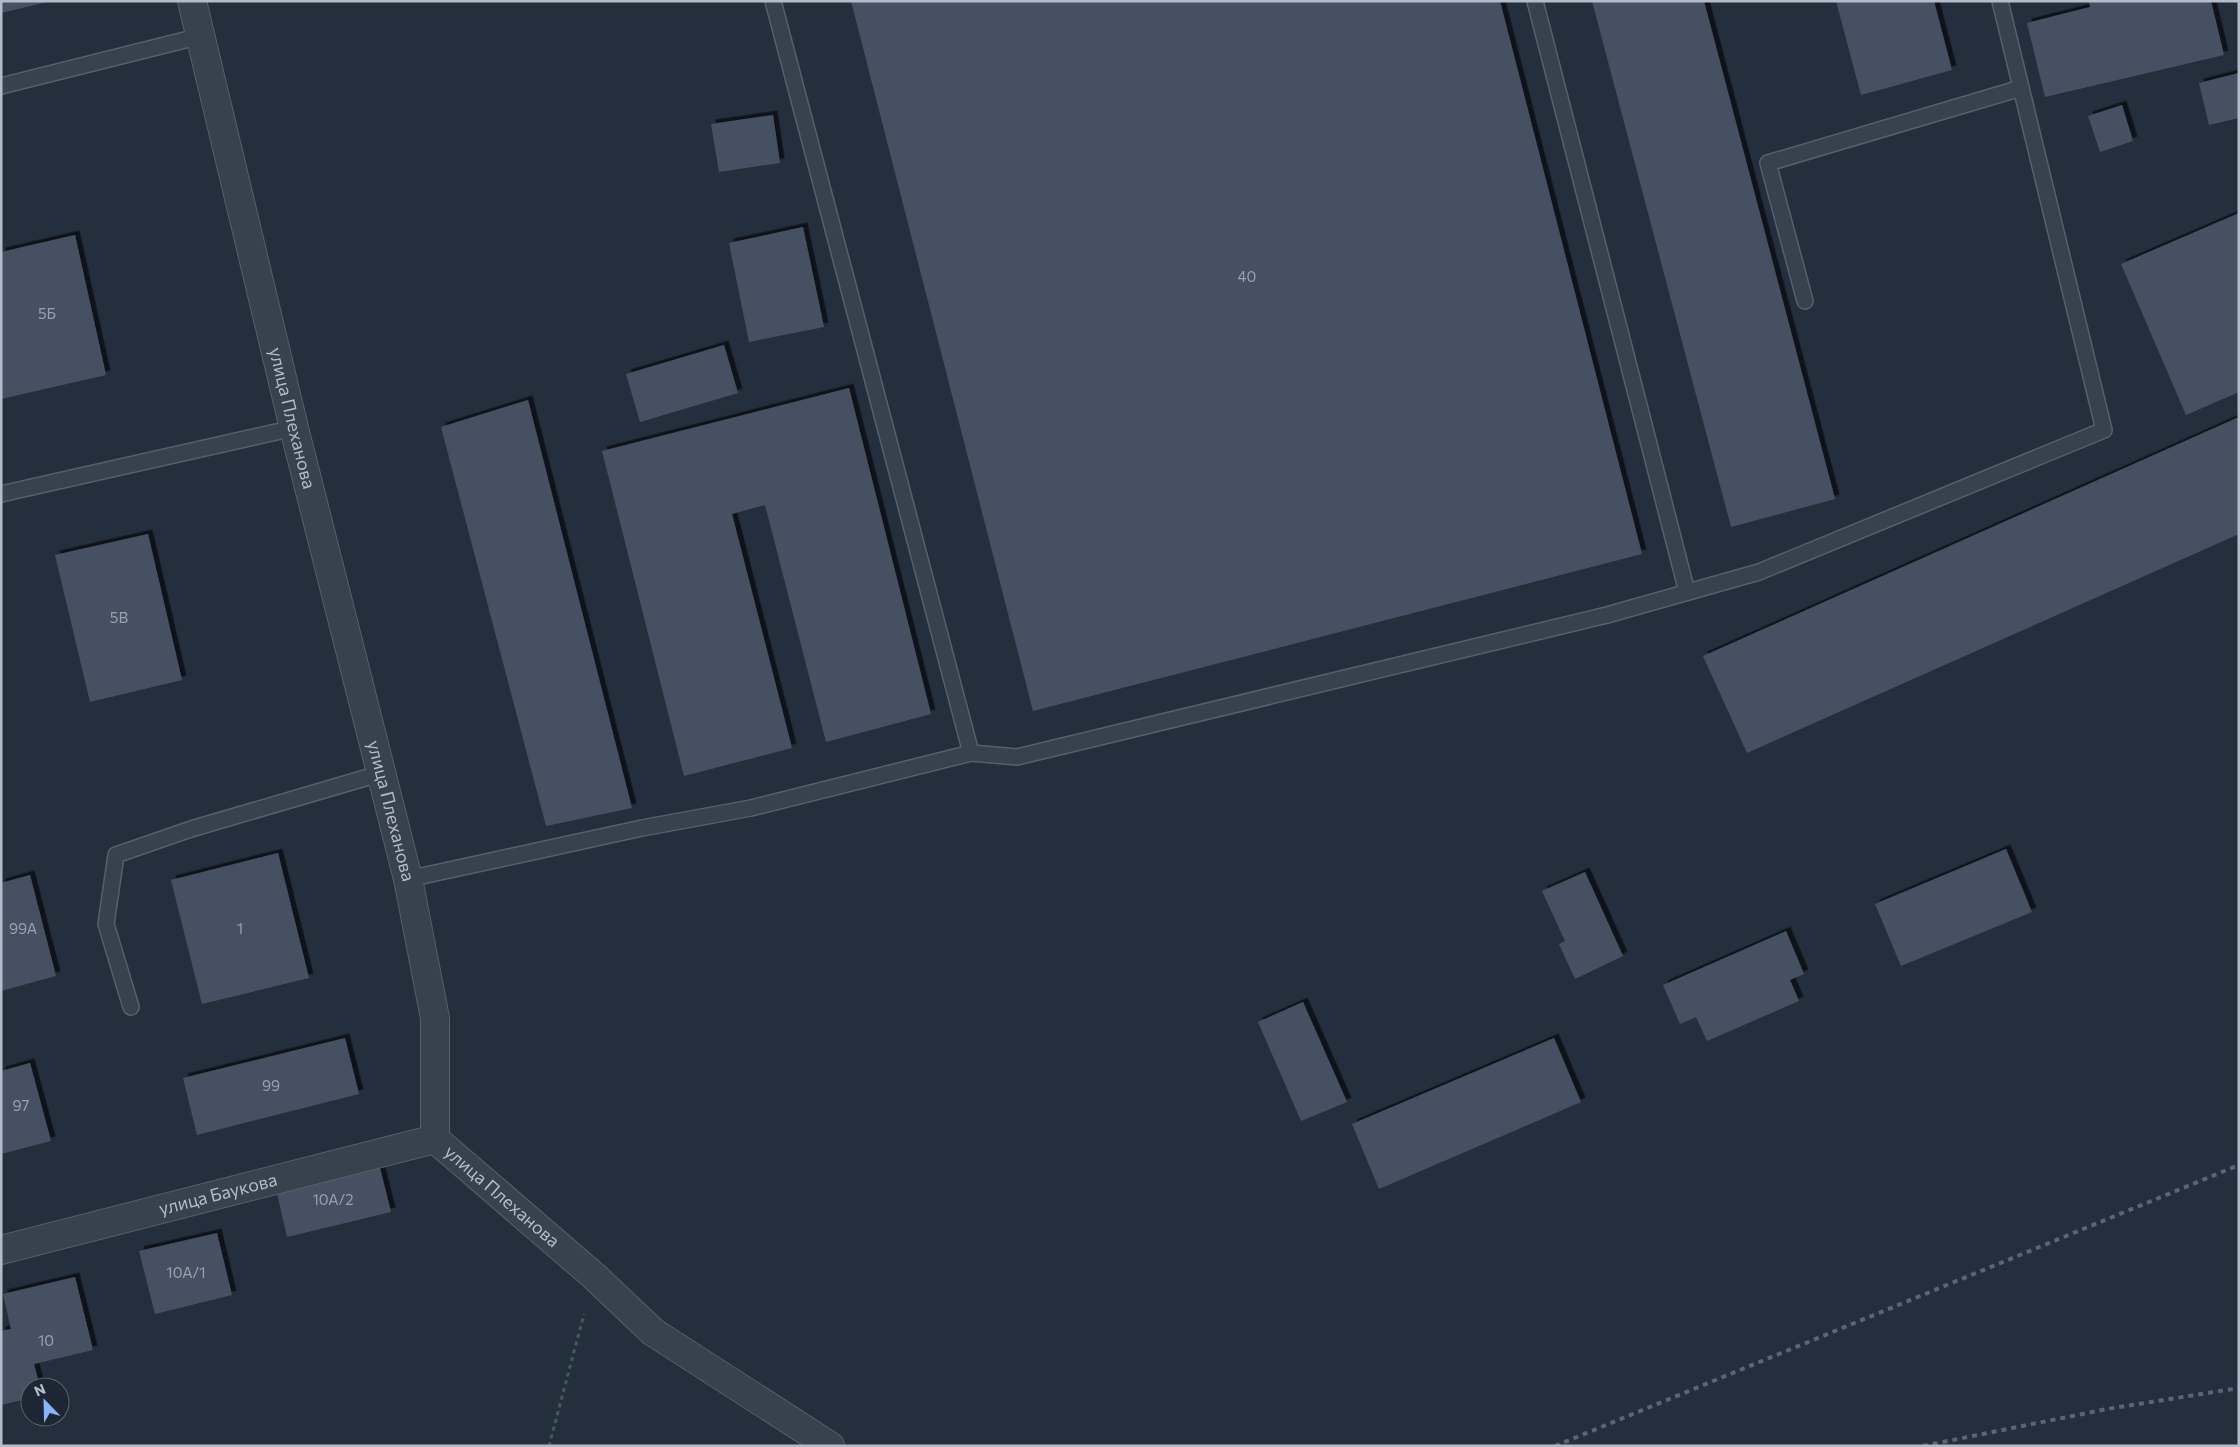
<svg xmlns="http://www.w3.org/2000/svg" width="2240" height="1447" viewBox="0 0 2240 1447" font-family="Commissioner,sans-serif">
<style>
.building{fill:#455162;filter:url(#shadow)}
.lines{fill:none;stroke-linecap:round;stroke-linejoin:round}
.service-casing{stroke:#565f6c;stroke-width:18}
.minor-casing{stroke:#565f6c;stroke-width:30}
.path{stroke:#44595c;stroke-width:3;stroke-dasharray:4 4;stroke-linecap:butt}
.service{stroke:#38414e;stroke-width:15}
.minor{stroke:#38414e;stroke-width:28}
.rail{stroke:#5a6575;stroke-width:4;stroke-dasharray:5 5;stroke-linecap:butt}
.labels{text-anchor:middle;stroke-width:4.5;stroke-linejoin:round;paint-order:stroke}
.number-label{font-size:15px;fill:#98a1af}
.street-label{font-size:18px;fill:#b4bcc9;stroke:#1d2633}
</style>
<defs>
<filter id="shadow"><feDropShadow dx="4.5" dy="-4.5" stdDeviation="0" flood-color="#0009"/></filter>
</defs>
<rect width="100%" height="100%" fill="#242f3e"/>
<!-- building -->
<g class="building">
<polygon points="1,1 47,1 47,2 1,13"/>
<polygon points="851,1 1500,1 1642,554 1033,711"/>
<polygon points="1592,1 1704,1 1835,499 1731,527"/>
<polygon points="1836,1 1934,1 1952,70 1861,95"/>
<polygon points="2089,1 2211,1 2224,55 2045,97 2027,23 2090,7"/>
<polygon points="2239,73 2239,118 2209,125 2199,83"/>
<polygon points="2122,105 2133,141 2100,152 2088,116"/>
<polygon points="773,115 780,163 719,172 711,124"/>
<polygon points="2239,213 2239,392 2186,415 2121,264"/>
<polygon points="803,227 824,327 749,342 729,243"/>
<polygon points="75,235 106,375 1,399 1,252"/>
<polygon points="724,345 738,393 640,422 626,374"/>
<polygon points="849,388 931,714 826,742 765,505 732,514 792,748 684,776 602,451"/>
<polygon points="528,400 632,808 546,826 441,427"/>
<polygon points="2239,417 2239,534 1747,753 1703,656"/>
<polygon points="148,534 182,680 90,702 55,555"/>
<polygon points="2006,849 2032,912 1901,966 1875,904"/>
<polygon points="278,853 309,978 202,1004 171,880"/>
<polygon points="1585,872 1623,956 1575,979 1559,944 1565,941 1542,891"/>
<polygon points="30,875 56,976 1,991 1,883"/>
<polygon points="1786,931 1804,974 1790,980 1799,1001 1707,1041 1696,1017 1680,1024 1663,985"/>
<polygon points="1303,1002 1347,1102 1301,1121 1258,1022"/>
<polygon points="345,1038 359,1094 197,1135 183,1078"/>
<polygon points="1554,1038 1581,1102 1379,1189 1352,1124"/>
<polygon points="30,1063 51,1141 1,1154 1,1071"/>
<polygon points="379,1164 391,1212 287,1237 276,1189"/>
<polygon points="217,1233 232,1295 155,1314 139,1251"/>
<polygon points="75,1277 93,1350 34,1364 40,1387 30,1387 30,1398 1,1405 1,1331 11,1329 3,1294"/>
</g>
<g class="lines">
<defs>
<g id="service">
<polyline points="773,1 971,753"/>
<polyline points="1535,1 1687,592"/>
<polyline points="1,86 201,36"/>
<polyline points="1805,301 1768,163 2021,88"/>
<polyline points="1,494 294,428"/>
<polyline points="408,879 642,828 751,808 971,753 1017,757 1607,615 1759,572 2104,430 2000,1"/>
<polyline points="131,1007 106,924 116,855 191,829 382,773"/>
</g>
<g id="minor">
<path id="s1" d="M 192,1 L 294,428 L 408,879 L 435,1018 L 435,1139 L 594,1276 L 653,1332 L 830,1446"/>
<path id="s2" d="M 1,1250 L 435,1139"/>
</g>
</defs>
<!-- service casing -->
<use href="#service" class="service-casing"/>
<!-- minor casing -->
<use href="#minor" class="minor-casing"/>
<!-- path -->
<polyline class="path" points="549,1446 584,1314"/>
<!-- service -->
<use href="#service" class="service"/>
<!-- minor -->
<use href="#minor" class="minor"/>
<!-- rail -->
<g class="rail">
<polyline points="1555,1446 2239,1165"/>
<polyline points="1923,1446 2107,1409 2239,1388"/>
</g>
</g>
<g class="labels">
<!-- number labels -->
<g class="number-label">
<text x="1247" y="282">40</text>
<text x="47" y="319">5Б</text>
<text x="119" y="623">5В</text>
<text x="23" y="934">99А</text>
<text x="240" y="934">1</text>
<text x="271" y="1091">99</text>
<text x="21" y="1111">97</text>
<text x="333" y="1205">10А/2</text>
<text x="186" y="1278">10А/1</text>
<text x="46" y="1346">10</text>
</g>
<!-- street labels -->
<g class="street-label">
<text dy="6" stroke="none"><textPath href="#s1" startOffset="429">улица Плеханова</textPath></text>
<text dy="6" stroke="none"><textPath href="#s1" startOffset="834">улица Плеханова</textPath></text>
<text dy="6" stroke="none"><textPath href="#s2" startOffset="224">улица Баукова</textPath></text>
<text dy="6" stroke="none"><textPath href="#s1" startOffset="1255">улица Плеханова</textPath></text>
</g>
</g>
<!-- border -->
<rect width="2240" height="1447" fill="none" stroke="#b4bcc9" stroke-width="5"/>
<!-- north arrow -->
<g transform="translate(45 1402) rotate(337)"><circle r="24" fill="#1d2633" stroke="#59626f"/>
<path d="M0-4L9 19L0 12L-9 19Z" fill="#8ab4f8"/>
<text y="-8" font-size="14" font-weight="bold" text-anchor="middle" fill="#b4bcc9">N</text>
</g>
</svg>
